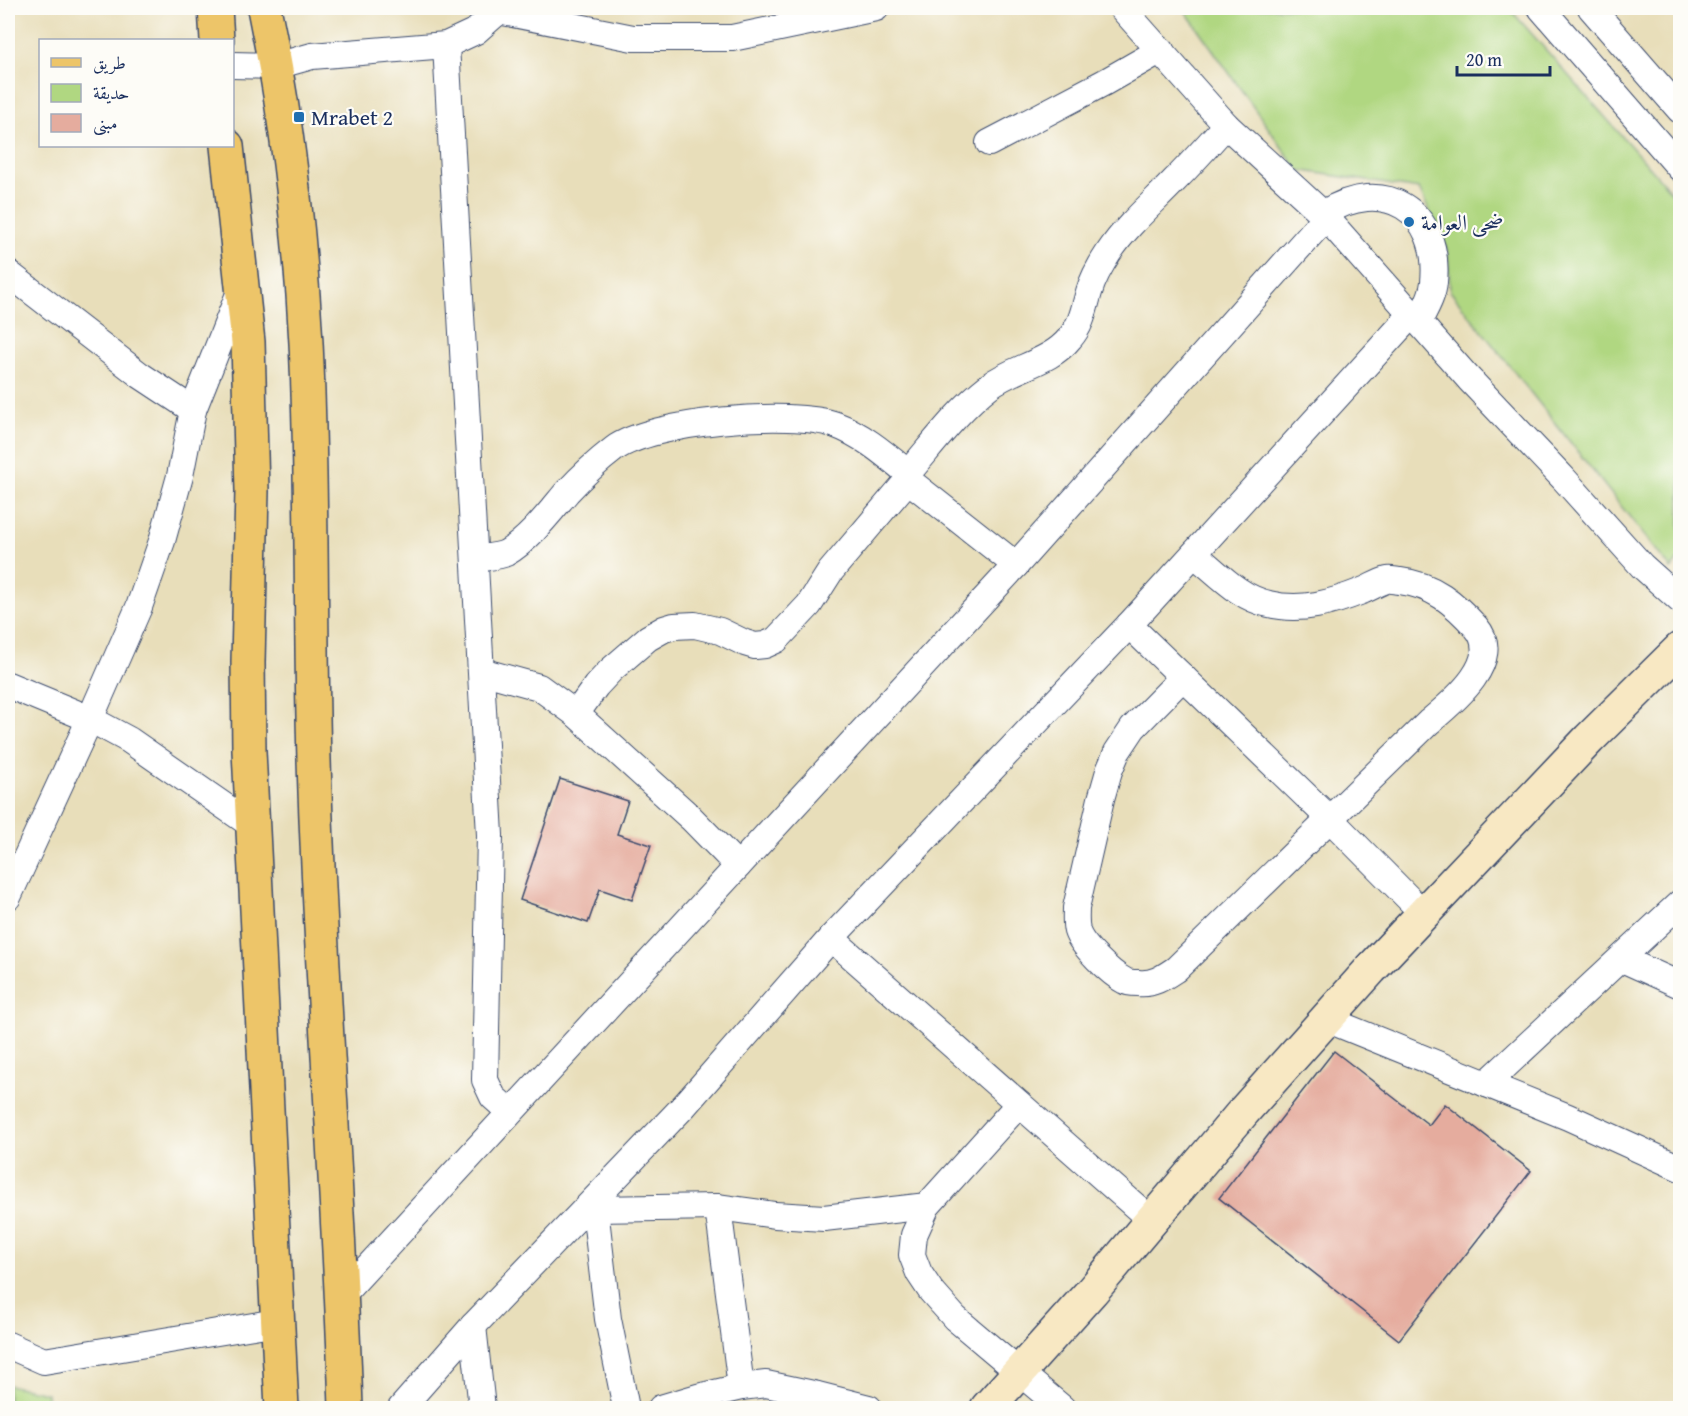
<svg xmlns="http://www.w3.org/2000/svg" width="1688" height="1416" viewBox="0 0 1688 1416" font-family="'Gentium Book Plus',Amiri,serif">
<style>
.green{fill:#b0d781;stroke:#668370;stroke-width:1.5}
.building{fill:#e5ac9e}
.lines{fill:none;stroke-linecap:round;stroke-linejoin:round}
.street-casing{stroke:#3a496c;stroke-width:28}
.secondary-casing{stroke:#3a496c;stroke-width:36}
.primary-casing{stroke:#3a496c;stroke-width:36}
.street{stroke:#fff;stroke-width:26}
.secondary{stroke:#f8e8c3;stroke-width:33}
.primary{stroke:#edc569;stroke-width:33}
.poi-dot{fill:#1f6fb2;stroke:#fdfcf7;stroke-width:2}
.labels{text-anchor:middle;stroke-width:4.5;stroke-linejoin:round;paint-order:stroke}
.poi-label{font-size:22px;fill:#1b2f5e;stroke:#fdfcf7;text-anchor:start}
</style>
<rect width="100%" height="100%" fill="#fdfcf7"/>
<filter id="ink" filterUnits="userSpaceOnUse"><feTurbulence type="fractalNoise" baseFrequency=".0167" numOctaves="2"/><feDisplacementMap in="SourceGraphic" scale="12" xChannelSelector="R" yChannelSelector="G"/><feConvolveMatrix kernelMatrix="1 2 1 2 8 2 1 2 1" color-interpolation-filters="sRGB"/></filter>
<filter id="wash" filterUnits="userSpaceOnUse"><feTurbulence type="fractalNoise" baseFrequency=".008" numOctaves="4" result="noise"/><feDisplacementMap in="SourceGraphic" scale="24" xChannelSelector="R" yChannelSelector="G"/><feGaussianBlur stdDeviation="1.35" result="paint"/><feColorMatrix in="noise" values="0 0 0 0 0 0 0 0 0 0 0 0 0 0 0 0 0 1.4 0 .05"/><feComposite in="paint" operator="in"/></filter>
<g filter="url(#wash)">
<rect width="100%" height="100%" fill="#e8deba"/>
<!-- green -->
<g class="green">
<polygon points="1183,8 1509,8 1680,202 1680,558 1671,569 1450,291 1448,252 1419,189 1298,170"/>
<polygon points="8,1385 47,1393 48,1408 8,1408"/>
</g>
<g id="blocks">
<!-- building -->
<g class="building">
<polygon points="560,779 628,801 617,834 651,845 632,900 600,889 588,923 520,900"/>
<polygon points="1334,1051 1429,1125 1445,1104 1531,1171 1399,1340 1219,1198"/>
</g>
</g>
</g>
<g filter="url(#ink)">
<use href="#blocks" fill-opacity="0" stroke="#3a496c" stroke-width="1.5"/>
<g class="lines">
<defs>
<g id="street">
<polyline points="1122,8 1226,125 1323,214 1469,379 1564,479 1642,566 1680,600"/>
<polyline points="1541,8 1680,168"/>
<polyline points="1591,8 1680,110"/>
<polyline points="498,11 633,38 732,38 876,8"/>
<polyline points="446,45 490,835 485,1080 493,1097 510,1112"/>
<polyline points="232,65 276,66 312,56 446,45 476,31 502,8"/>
<polyline points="989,143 1105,82 1161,50"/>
<path d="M 1323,214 C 1383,175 1441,210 1434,282 C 1433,296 1425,309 1419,321"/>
<polyline points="8,273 140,375 193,410"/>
<path d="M 908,473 C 934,443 958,410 989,386 C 1014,367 1050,363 1070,338 C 1082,324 1084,309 1089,292 C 1093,278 1101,264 1109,252 C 1127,225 1152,204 1174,181 C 1192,163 1209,144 1226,125"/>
<path d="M 475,559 C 484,557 498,557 506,553 C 529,540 550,512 567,492 C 581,477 597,462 614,449 C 652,421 792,409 836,425 C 863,435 886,455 908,473 L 908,480"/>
<polyline points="1129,625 1331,820 1424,914"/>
<polyline points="481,671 539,687 576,714"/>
<path d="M 1183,677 L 1133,728 L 1117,752 L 1109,771 L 1101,799 L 1076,908 C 1076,915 1075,923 1077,931 C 1081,945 1111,974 1125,981 C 1128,983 1134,983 1138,983 C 1153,985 1164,977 1176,969 L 1429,722 C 1453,702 1505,660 1476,627 C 1454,603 1434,585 1400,581 C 1396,581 1391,579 1387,580 C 1379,582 1370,588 1362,591 C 1332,603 1301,612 1269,604 C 1239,598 1218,573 1194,554"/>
<polyline points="8,685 90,719 129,740 253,826"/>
<polyline points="738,866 691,818 576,714 596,686 611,670 648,638 664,629 674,626 695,625 720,631 745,643 755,646 765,645 776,640 809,605 830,572 908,480 1016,565"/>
<polyline points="8,897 90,719 139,607 162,541 180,476 193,410 241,289"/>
<polyline points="831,938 1151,1220"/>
<polyline points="1622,959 1680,985"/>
<polyline points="1326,1019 1568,1117 1680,1168"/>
<polyline points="1486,1084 1680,903"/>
<polyline points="1019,1104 927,1206 914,1235 912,1255 919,1273 931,1291 955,1318 1062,1408"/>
<polyline points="591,1204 595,1209 608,1319 626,1408"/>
<polyline points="718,1207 741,1387"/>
<polyline points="595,1209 718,1207 775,1215 824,1218 927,1206"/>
<polyline points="342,1295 1016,565 1326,217"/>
<polyline points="473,1326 482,1408"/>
<polyline points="8,1345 44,1361 277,1322"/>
<polyline points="401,1408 473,1326 684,1106 831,938 1129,625 1413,313"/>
<polyline points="661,1408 698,1397 741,1387 766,1384 818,1395 869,1408"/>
</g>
<polyline id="secondary" points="987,1408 1092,1291 1244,1111 1371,969 1589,739 1680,649"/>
<g id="primary">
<polyline points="215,8 217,40"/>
<path d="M 264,8 C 287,118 300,231 306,343 C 313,482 310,621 314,760 C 320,976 339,1192 346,1408"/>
<polyline points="227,146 248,342 252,491 248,662 249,751 282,1408"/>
</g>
</defs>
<!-- street casing -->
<use href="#street" class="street-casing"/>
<!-- secondary casing -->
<use href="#secondary" class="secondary-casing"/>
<!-- primary casing -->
<use href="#primary" class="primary-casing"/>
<!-- street -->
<use href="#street" class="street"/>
<!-- secondary -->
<use href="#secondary" class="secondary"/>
<!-- primary -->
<use href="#primary" class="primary"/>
</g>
</g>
<!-- markers -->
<g class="poi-dot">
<rect x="293" y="111" width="12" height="12" rx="3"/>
<circle cx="1409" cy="222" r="6"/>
</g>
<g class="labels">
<!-- poi labels -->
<g class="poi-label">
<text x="311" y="125">Mrabet 2</text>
<text x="1421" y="230">ضحى العوامة</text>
</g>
</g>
<!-- margin -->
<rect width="1688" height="1416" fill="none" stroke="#fdfcf7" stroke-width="30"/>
<!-- legend -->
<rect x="39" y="39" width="195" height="108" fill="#fdfcf7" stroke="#a3aaba" stroke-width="1.5"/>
<rect x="51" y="58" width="30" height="9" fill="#edc569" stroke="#a3aaba" stroke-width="1.5"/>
<text x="93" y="69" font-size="18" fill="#1b2f5e">طريق</text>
<rect x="51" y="84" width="30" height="18" fill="#b0d781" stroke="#a3aaba" stroke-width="1.5"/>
<text x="93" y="99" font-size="18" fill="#1b2f5e">حديقة</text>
<rect x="51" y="114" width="30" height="18" fill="#e5ac9e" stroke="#a3aaba" stroke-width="1.5"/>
<text x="93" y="129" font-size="18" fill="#1b2f5e">مبنى</text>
<!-- scale -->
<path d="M1457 66v9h93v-9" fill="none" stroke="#1b2f5e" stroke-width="3"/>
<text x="1466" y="66" font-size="18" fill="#1b2f5e" stroke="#fdfcf7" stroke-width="4.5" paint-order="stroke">20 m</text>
</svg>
